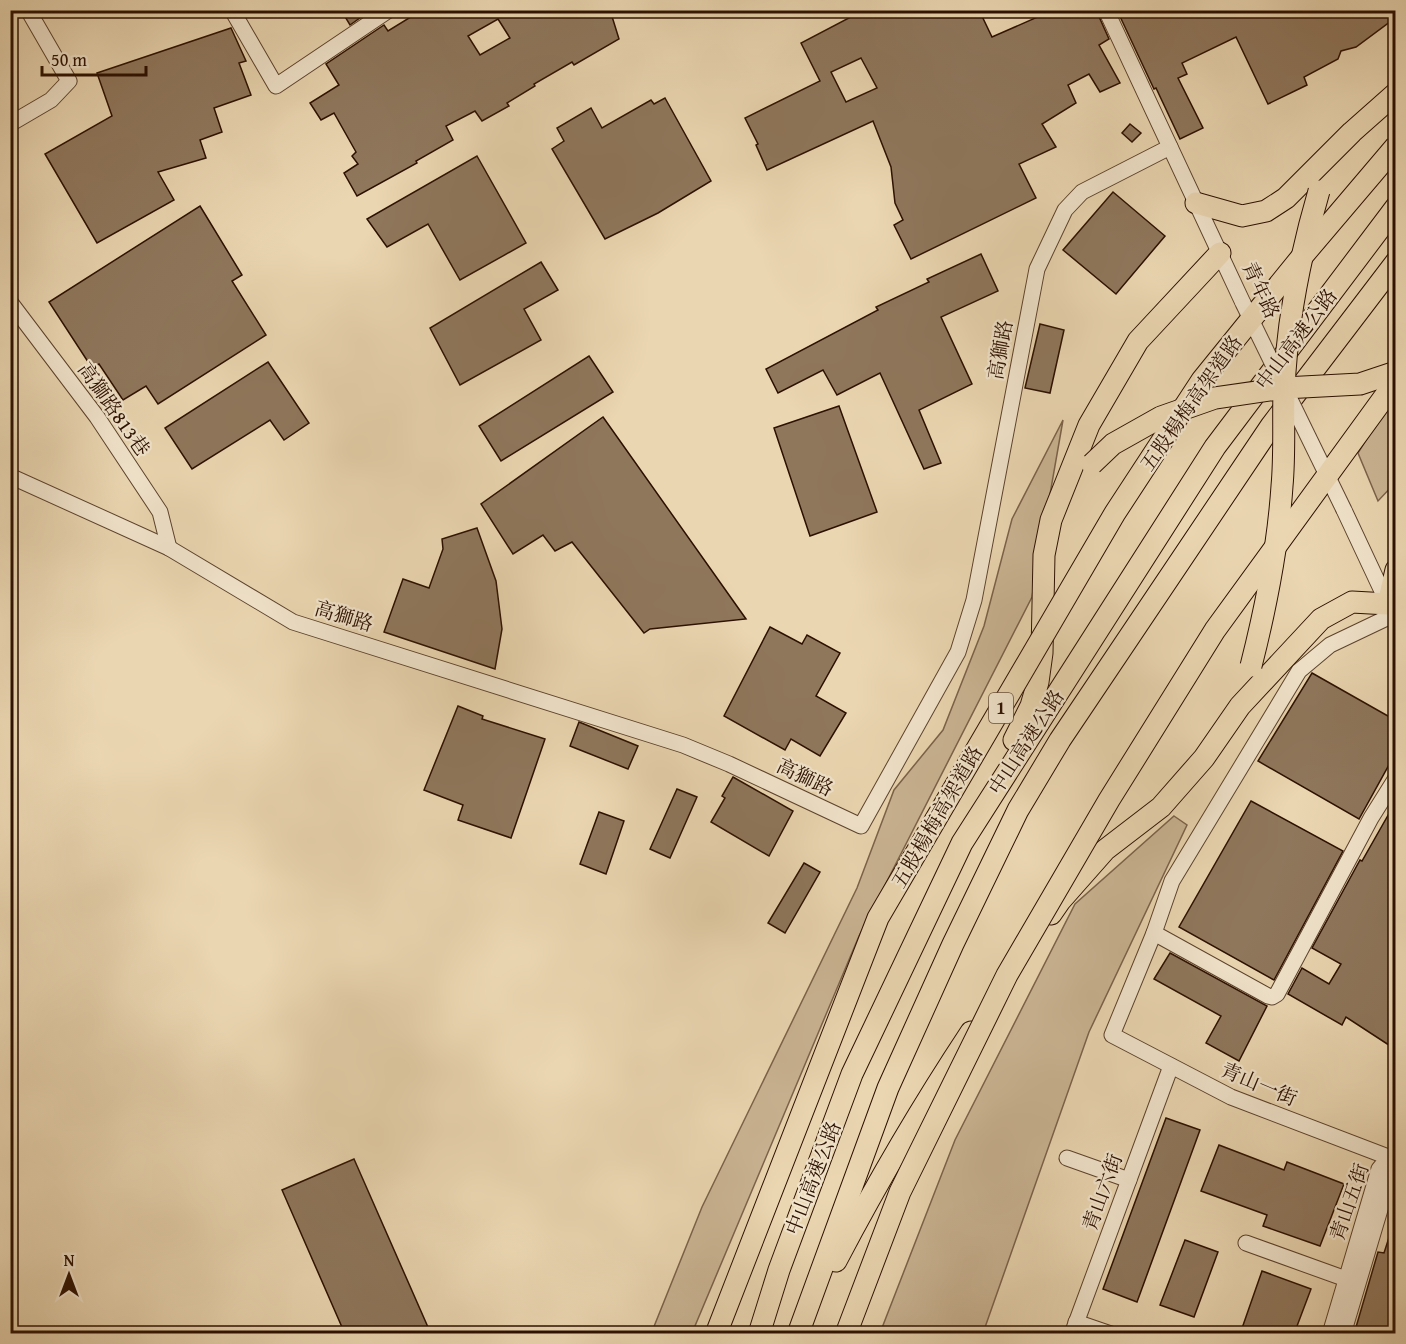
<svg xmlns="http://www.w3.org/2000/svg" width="1406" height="1344" font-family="'Gentium Book Plus','Noto Serif TC',serif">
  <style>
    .green { fill: #cab493; stroke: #7b624a; stroke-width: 1.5 }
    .building { fill: #8f775c; stroke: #2c1000; stroke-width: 1.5; fill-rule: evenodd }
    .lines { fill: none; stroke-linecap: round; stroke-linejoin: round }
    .minor-casing { stroke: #5c422c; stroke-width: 17 }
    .highway-casing { stroke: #2c1000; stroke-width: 23 }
    .minor { stroke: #f1e4cc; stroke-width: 15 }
    .highway { stroke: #ead6b1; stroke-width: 21 }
    .minor-bridge-casing { stroke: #5c422c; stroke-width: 17; stroke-linecap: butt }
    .highway-bridge-casing { stroke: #2c1000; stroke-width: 23; stroke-linecap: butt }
    .minor-bridge { stroke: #f1e4cc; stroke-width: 15 }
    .highway-bridge { stroke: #ead6b1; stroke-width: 21 }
    .labels { text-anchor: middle; stroke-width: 4.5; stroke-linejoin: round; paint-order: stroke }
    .shield { fill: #f1e4cc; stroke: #67503d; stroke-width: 1.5 }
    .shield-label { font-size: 18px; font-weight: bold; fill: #2c1000 }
    .street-label { font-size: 20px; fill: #2c1000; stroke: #f1e4cc }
  </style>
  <rect width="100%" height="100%" fill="#ead6b1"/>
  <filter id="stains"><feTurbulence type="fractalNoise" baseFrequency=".00333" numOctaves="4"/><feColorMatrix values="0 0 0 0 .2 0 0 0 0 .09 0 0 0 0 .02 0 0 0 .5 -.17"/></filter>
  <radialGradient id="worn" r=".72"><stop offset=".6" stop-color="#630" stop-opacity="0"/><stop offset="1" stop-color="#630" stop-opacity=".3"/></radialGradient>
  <g class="green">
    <polygon points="1395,402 1395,483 1378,501 1358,453 1385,409"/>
    <polygon points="1063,420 1032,597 859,936 692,1333 651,1334 702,1207 857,888 894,790 943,730 984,626 1012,519"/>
    <polygon points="1174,816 1187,825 1089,1032 983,1333 880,1333 955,1140 1075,904"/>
  </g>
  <g class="building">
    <polygon points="341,10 371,10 350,25"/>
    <path d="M422,10H610L619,39L574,65L572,62L534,84L535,86L507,103L509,106L482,121L475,111L446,126L453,140L416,161L417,163L357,196L344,173L358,164L352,156L356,152L334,113L321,120L310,103L339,85L326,64L384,25L388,31ZM498,19L510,38L480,55L468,36Z"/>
    <path d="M864,10H979L992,37L1040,16L1037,10H1096L1109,39L1099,45L1120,83L1100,92L1089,74L1068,85L1076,103L1042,124L1056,147L1019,164L1036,198L911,259L894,225L903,220L895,203L891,167L873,121L767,170L756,145L758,144L745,118L820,81L801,43ZM861,58L877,88L846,102L831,72Z"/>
    <polygon points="1117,10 1395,10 1395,18 1356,47 1341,51 1338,59 1304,77 1307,85 1268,104 1236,37 1182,63 1187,74 1178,78 1203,128 1180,139 1156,88 1154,89"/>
    <polygon points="231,28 246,61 239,63 251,95 214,108 222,132 200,140 206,158 158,172 174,200 97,243 45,154 112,116 97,73"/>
    <polygon points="665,98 711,181 658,213 605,239 552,149 564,141 557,128 591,108 602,128 651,100 654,104"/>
    <polygon points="1130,124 1141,133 1132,142 1122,133"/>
    <polygon points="477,156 526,243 460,280 428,224 387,247 367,219"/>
    <polygon points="1113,192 1165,236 1116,294 1063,250"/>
    <polygon points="200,206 242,275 232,281 266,335 158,404 146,386 123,400 99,364 92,368 49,302"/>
    <polygon points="981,254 998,291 941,317 972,384 919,410 941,463 924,469 880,373 837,395 823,370 778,393 766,369 878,310 876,307 929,282 927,279"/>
    <polygon points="541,262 558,290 524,309 541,340 460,385 430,328"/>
    <polygon points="1040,324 1064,330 1050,393 1025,388"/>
    <polygon points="589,356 613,392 501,461 479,426"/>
    <polygon points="268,362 309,423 284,440 270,420 192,469 165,428"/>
    <polygon points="839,406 877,512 810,536 774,428"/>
    <polygon points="603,417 746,619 650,629 644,633 572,542 555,551 543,535 513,554 481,504"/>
    <polygon points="477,528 496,581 502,629 495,669 384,632 403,579 429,588 443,549 442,539"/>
    <polygon points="770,627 802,644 807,635 840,653 816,696 846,713 820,756 791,739 785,750 724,716"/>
    <polygon points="1312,673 1395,720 1395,754 1359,819 1258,761"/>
    <polygon points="458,706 483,716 482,719 545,739 511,838 458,820 463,805 424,790"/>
    <polygon points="579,722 638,746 628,769 570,746"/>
    <polygon points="733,777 793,811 769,856 711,822 725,798 722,796"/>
    <polygon points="677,789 697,797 670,858 650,849"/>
    <polygon points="1251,801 1343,851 1274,980 1179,927"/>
    <polygon points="1395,803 1395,1049 1346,1017 1342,1025 1288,994 1302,968 1329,984 1341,964 1312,948 1360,860 1362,861"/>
    <polygon points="599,812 624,821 606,874 580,864"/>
    <polygon points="804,863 820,872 785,933 768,923"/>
    <polygon points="1170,953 1267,1006 1239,1061 1206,1043 1221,1016 1154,979"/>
    <polygon points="1166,1118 1200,1130 1137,1302 1103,1289"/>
    <polygon points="1219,1145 1284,1170 1287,1162 1344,1184 1320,1246 1263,1226 1267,1215 1201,1191"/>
    <polygon points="354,1159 431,1334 345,1334 282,1190"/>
    <polygon points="1393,1225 1395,1226 1395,1334 1354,1334 1378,1252 1384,1253"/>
    <polygon points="1185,1240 1218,1252 1194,1317 1160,1305"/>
    <polygon points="1262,1271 1311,1289 1294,1334 1240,1334"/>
  </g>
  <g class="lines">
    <g class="minor-casing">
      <g id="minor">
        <polyline points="232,10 276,86 389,10"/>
        <polyline points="1106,10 1243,303"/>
        <polyline points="10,124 51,100 69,81 28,10"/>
        <polyline points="10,302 97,417 160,512 169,548"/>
        <polyline points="10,476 169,548 293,622 683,745 729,764 861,826 958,652 974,600 1037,269 1065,210 1082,192 1170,147"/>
        <polyline points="1344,510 1389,606"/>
        <polyline points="1393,615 1330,645 1299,671 1172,881 1154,933 1112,1035 1231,1097 1396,1160"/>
        <polyline points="1154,933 1268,996 1272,997 1277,994 1371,818 1396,778"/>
        <polyline points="1067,1158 1129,1180"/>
        <polyline points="1246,1243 1346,1279"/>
        <polyline points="1076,1322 1111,1334"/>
        <polyline points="1072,1334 1171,1066"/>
        <polyline points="1330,1334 1379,1169 1389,1157"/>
        <polyline points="1343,1334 1390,1176 1389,1157"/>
      </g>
    </g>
    <g class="highway-casing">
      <g id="highway">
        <polyline points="1196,203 1242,216 1266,211 1286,198 1352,132 1396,93"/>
        <polyline points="1014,740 1031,706 1038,682 1042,653 1044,555 1051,520 1089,425 1138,341 1220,253"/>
        <polyline points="1051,914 1060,901 1105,850 1161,807 1204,758 1240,706 1321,619 1352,602 1388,604 1396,570"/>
        <path d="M836,1261C877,1183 922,1106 971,1032"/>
        <polyline points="759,1334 779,1270 852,1074 962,843 1215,447 1396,207"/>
        <polyline points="798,1334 888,1088 953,944 1018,810 1060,740 1271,426 1396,262"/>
      </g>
    </g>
    <use href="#minor" class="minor"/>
    <use href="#highway" class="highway"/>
    <g class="minor-bridge-casing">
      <polyline id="minor-bridge" points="1243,303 1344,510"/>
    </g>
    <g class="highway-bridge-casing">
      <g id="highway-bridge">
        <polyline points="1092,464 1113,444 1161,417 1215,398 1284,388 1360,384 1396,372"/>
        <path d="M1251,666C1266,607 1278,547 1282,486C1285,454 1283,421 1284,389C1287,322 1300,256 1319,191"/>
        <polyline points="716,1334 878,918 1115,513 1202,380 1300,259 1396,146"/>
        <polyline points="846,1334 900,1192 1007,975 1109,800 1215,630 1396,381"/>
      </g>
    </g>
    <use href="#minor-bridge" class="minor-bridge"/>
    <use href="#highway-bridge" class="highway-bridge"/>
  </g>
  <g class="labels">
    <rect class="shield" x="989" y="693" width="24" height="30" rx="4.5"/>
    <g class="shield-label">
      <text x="1001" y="714">1</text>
    </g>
    <g class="street-label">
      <text transform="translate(1261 290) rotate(65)" y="7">青年路</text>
      <text transform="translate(1296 339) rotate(-53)" y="7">中山高速公路</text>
      <text transform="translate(1000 350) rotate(-80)" y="7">高獅路</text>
      <text transform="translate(1191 403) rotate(-55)" y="7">五股楊梅高架道路</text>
      <text transform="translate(114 409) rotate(55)" y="7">高獅路813巷</text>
      <text transform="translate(344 616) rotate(17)" y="7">高獅路</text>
      <text transform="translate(1026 742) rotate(-57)" y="7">中山高速公路</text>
      <text transform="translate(805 777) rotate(26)" y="7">高獅路</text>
      <text transform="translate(937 817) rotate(-60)" y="7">五股楊梅高架道路</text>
      <text transform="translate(1259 1084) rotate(23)" y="7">青山一街</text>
      <text transform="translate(813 1178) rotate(-69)" y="7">中山高速公路</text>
      <text transform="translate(1102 1192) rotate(-70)" y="7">青山六街</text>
      <text transform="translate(1349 1202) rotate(-71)" y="7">青山五街</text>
    </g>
  </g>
  <rect width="1406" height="1344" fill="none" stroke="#ead6b1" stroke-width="36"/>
  <rect x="12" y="12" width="1382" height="1320" fill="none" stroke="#2c1000" stroke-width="3"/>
  <rect x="18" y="18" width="1370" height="1308" fill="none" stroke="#2c1000" stroke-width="1.5"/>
  <g transform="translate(69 1275)" stroke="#f1e4cc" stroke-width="4.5" paint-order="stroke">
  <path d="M0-4.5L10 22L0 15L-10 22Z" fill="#2c1000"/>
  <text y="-9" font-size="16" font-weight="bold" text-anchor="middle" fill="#2c1000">N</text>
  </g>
  <path d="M42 66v9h104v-9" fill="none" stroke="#2c1000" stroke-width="3"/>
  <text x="51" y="66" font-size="18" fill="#2c1000" stroke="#f1e4cc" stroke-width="4.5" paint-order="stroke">50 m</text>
  <rect width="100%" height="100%" filter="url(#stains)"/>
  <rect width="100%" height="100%" fill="url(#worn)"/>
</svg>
